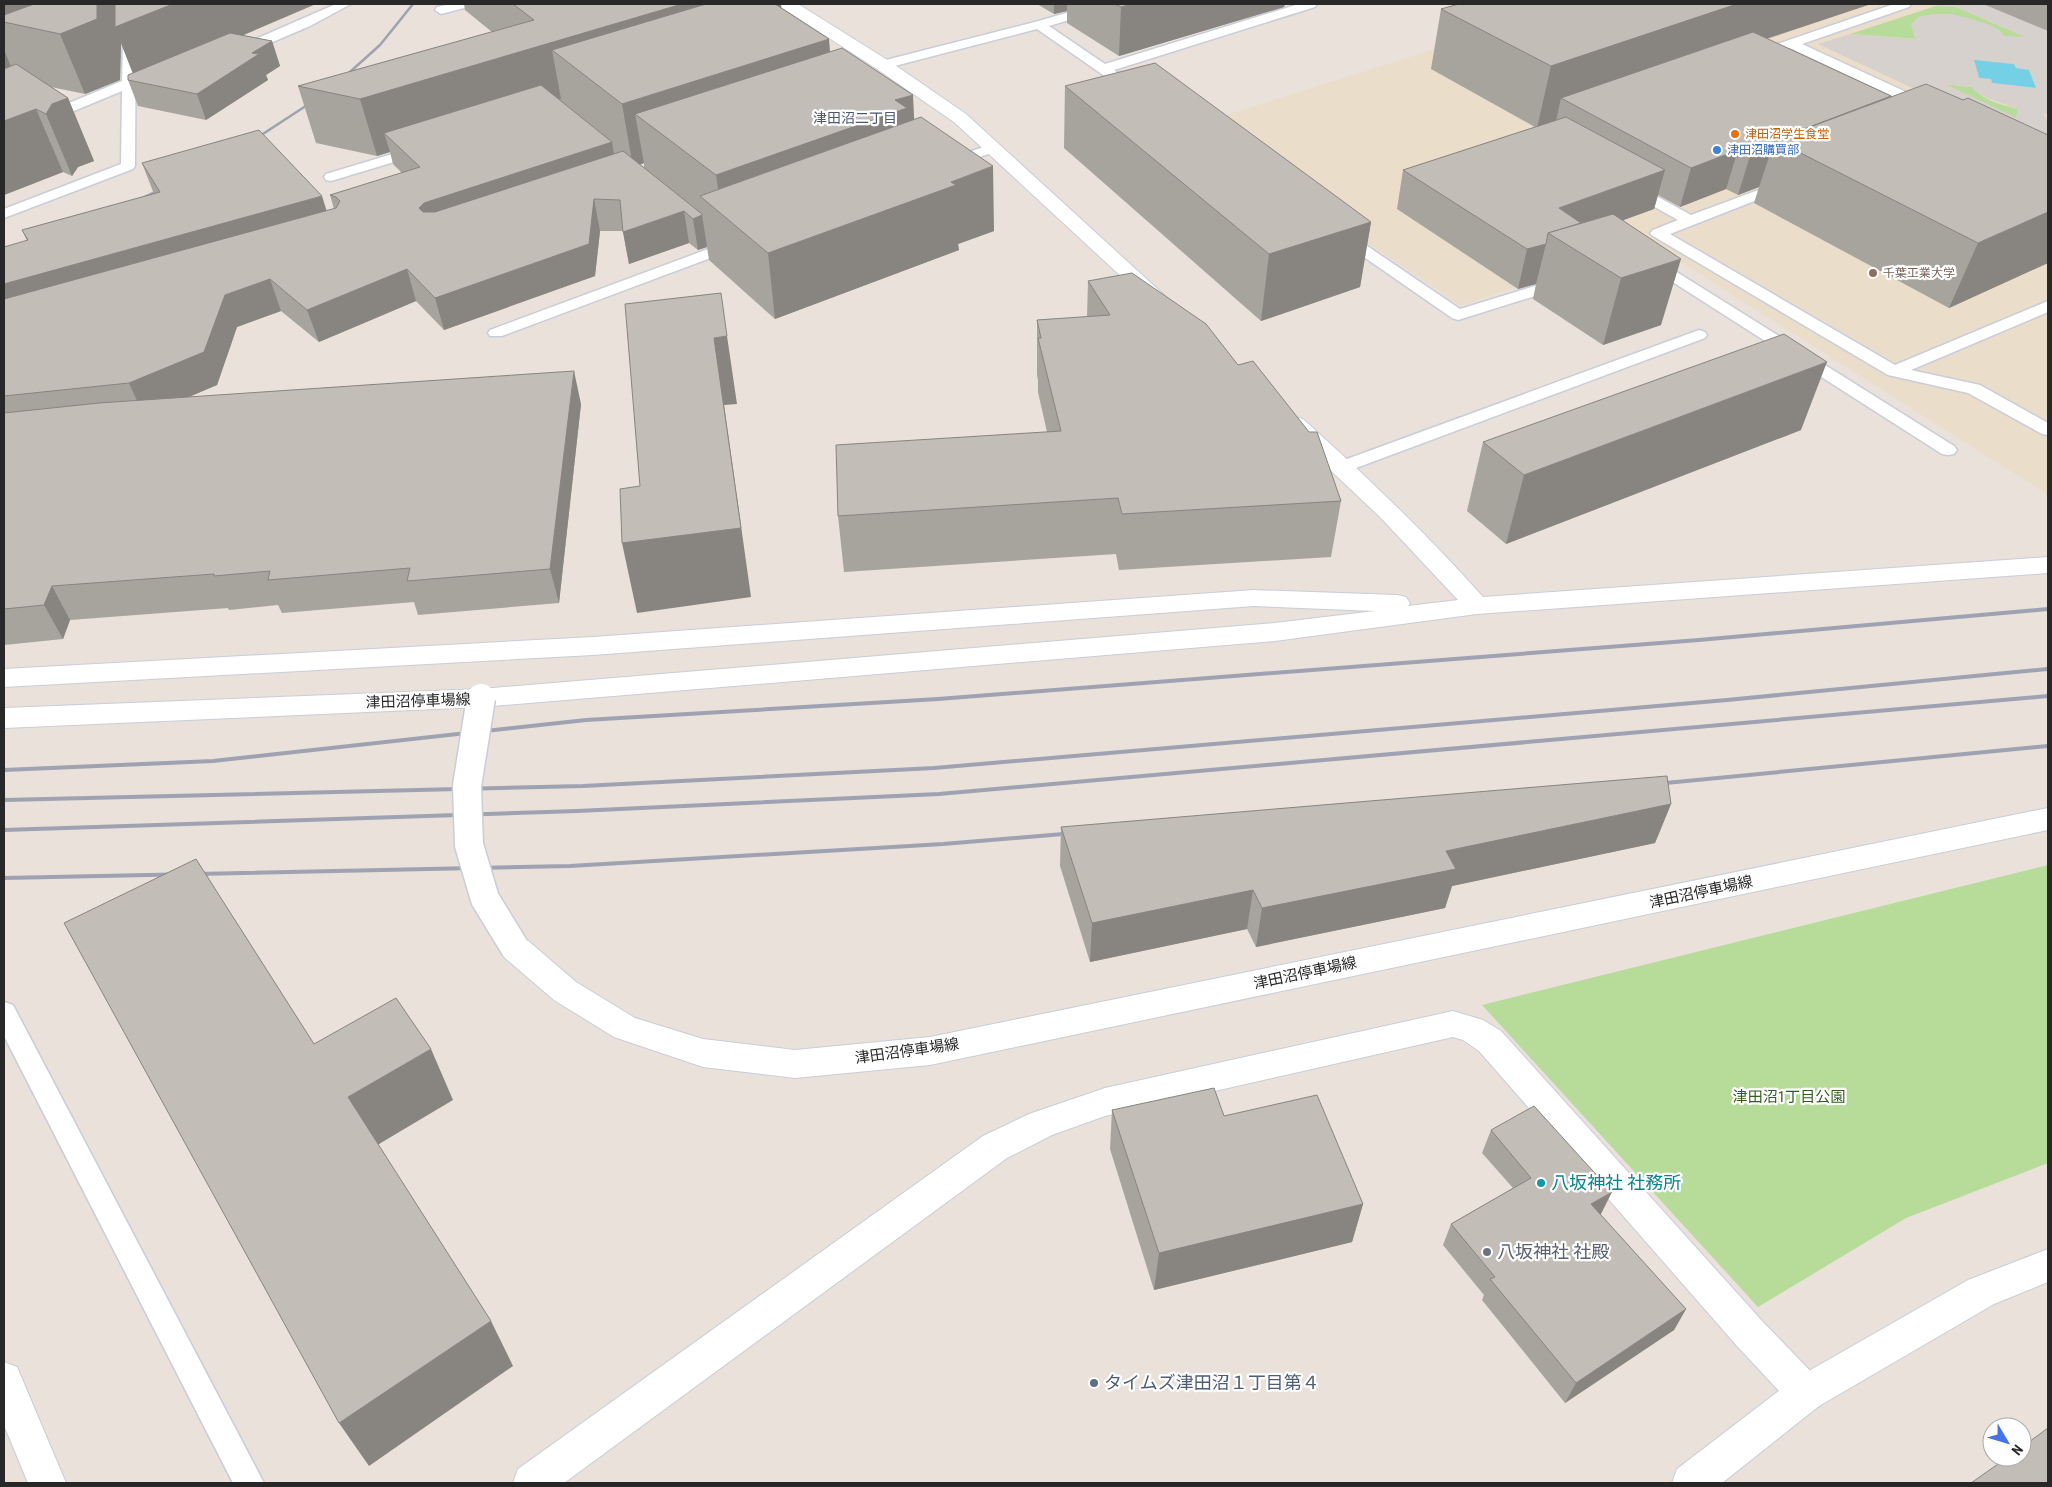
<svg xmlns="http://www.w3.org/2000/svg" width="2052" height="1487" font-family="'Roboto Condensed','Noto Sans JP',sans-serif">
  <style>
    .education { fill: #eaddca }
    .green { fill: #b7dc9a }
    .plaza { fill: #d6d1cd; fill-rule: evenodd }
    .water { fill: #74d1e5 }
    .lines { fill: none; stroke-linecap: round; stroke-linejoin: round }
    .service-casing { stroke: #c9cdd9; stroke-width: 3 }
    .minor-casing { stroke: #c9cdd9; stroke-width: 2 }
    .tertiary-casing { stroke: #c9cdd9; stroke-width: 2 }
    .secondary-casing { stroke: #c9cdd9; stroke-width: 2 }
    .service { fill: #fff; fill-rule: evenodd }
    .minor { fill: #fff; fill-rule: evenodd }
    .tertiary { fill: #fff; fill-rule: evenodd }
    .secondary { fill: #fff; fill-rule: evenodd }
    .rail-far1 { stroke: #9ea2b1; stroke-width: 2.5 }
    .rail { stroke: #9ea2b1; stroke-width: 4 }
    .secondary-bridge-casing { stroke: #c9cdd9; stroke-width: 31; stroke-linecap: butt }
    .secondary-bridge { stroke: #fff; stroke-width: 28 }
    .wall { fill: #a7a39d; fill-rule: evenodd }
    .shaded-wall { fill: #88847f }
    .building { fill: #c2bdb6; stroke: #88847f }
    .food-dot { fill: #e8710a; stroke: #fff; stroke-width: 2 }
    .shop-dot { fill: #3f7fe0; stroke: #fff; stroke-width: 2 }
    .education-dot { fill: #8d6e63; stroke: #fff; stroke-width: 2 }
    .culture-dot { fill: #0f9aa8; stroke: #fff; stroke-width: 2 }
    .worship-dot { fill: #6b7280; stroke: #fff; stroke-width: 2 }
    .service-dot { fill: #5c6f8a; stroke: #fff; stroke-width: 2 }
    .labels { text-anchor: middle; stroke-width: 4.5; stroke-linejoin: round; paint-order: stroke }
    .far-food-label { font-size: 12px; fill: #c56008; stroke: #fff; text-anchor: start }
    .far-shop-label { font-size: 12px; fill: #366cbe; stroke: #fff; text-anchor: start }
    .far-education-label { font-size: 12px; fill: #785e54; stroke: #fff; text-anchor: start }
    .far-neighbourhood-label { font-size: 14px; fill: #4c5775; stroke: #fff }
    .street-label { font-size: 15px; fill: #282828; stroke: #fff }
    .park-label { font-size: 15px; fill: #315e1e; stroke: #fff }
    .near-culture-label { font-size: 18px; fill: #0d838f; stroke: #fff; text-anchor: start }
    .near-worship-label { font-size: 18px; fill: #5b616d; stroke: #fff; text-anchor: start }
    .near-service-label { font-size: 18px; fill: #4e5e75; stroke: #fff; text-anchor: start }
  </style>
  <rect width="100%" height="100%" fill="#e9e1da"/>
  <polygon class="education" points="1578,4 2048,4 2048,495 1646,240 1461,306 1195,125"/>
  <g class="green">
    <polygon points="1936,6 1956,7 2028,38 2004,36 1999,30 1915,39 1850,34"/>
    <path d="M1943,84L1972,87C1982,100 2002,105 2018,109L2016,118Z"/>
    <polygon points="2048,865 2048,1163 1906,1218 1758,1307 1482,1005"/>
  </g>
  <path class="plaza" d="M1940,4H1983L2048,31V47H2047L2048,51V113L2044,114L2048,122V151L1818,44L1850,34L1915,39L1911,24L1918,17L1933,14H1951L1971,19L1987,24L1999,30L2004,36L2026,37L1956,7L1936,6ZM1974,61L2014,64L2016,68L2029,70L2036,88L1992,83L1991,79L1979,78ZM1945,84L1972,87L1976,92L1987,98L2018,109L2016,118Z"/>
  <polygon class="water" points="1974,60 2014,64 2016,68 2029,70 2036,88 1992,83 1991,79 1979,78"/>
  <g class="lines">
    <g class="service-casing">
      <g id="service">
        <polygon points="124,4 136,4 135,166 133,169 4,218 4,209 121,164 122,91 9,138 4,139 4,130 122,81"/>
        <polygon points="336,4 351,4 310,26 245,54 235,54 234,51 235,48"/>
        <polygon points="450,4 470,4 468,7 441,14 435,10 437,7"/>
        <polygon points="1097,4 1115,4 1113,7 1049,26 1105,64 1299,4 1317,4 1315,7 1114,70 1139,87 1141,90 1134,94 1129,93 1037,29 883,69 876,65 878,62 1035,22"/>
        <polygon points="1894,4 1911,4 1909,7 1802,44 1930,103 1932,106 1930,109 1920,109 1790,48 1756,60 1749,56 1751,53"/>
        <polygon points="992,144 997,145 999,148 997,151 948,168 943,167 941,164 943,161"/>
        <polygon points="419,146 424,147 426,150 424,153 331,181 326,180 324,177 326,174"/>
        <polygon points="1783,181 1788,182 1790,185 1788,188 1670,234 1895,365 2048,301 2048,312 1911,370 1980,385 2048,423 2048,435 2042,434 1968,393 1888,375 1653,236 1650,233 1653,230 1678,220 1626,191 1624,188 1626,185 1636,185 1691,215"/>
        <polygon points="1343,231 1348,233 1460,309 1561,278 1567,280 1569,283 1567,286 1458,320 1452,318 1338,239 1335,236 1338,233"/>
        <polygon points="735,239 740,241 743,244 740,247 502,336 490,336 488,333 490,330"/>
        <polygon points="1651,257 1656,259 1954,446 1957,450 1954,454 1948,455 1942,454 1646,265 1643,262 1646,259"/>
        <polygon points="1699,330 1705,332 1707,335 1705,338 1348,471 1342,472 1336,471 1333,467 1336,463"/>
        <polygon points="4,1002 13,1005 264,1483 233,1483 4,1036"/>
      </g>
    </g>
    <g class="minor-casing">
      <g id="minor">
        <polygon points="1453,1011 1483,1020 1501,1031 1763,1322 1819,1380 1825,1393 1819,1406 1806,1411 1793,1406 1737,1346 1479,1051 1463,1040 1453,1037 1105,1116 1052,1135 1007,1158 564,1483 513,1483 518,1469 983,1136 1029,1114 1105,1088"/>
        <polygon points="4,1362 17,1367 66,1483 28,1483 4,1425"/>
      </g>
    </g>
    <g class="tertiary-casing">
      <g id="tertiary">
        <polygon points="779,4 798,4 889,61 966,114 1164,295 1167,299 1164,303 1157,305 1150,303 954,122 877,69 781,7"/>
        <path d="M1295,417L1303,419C1366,476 1427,534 1483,597L2048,557V573L1477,614L1275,641L481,707L472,705L468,698L472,691L481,689L1275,623L1375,611L1254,606L593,655L4,687V669L593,637L1254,590L1397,595L1406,597L1410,603L1408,606L1458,600L1381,518L1287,429L1284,424L1287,419Z"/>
        <polygon points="2048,1249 2048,1282 1994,1304 1819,1406 1722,1483 1672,1483 1677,1469 1793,1380 1968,1280"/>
      </g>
    </g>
    <g class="secondary-casing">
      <g id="secondary">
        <polygon points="481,689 490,691 494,698 490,705 481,707 4,728 4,708"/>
        <polygon points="2048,808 2048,830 930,1065 795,1078 703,1067 614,1037 554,1000 504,957 500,948 504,939 515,936 526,939 576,982 635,1018 703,1039 795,1050 930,1037"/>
      </g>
    </g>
    <use href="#service" class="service"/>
    <use href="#minor" class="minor"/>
    <use href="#tertiary" class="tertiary"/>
    <use href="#secondary" class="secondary"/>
    <g class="rail-far1">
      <polyline points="341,80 380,45 413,4"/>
      <polyline points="252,141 315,100"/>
      <polyline points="132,203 166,187"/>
    </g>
    <g class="rail">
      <polyline points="4,770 213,761 586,720 938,699 1699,640 2048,609"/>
      <polyline points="1655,784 2048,746"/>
      <polyline points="4,800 583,786 934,768 1727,700 2048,669"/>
      <polyline points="4,830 577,811 939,794 2048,696"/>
      <polyline points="4,878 570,866 943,844 1075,833"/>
    </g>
    <g class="secondary-bridge-casing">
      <polyline id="secondary-bridge" points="481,698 467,786 469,845 485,899 515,948"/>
    </g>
    <use href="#secondary-bridge" class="secondary-bridge"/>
  </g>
  <g class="wall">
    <polygon points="4,4 242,35 272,41 280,66 266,75 268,80 206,120 138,106 128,80 133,74 121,43 120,80 85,94 51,87 68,98 94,161 78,167 72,176 63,172 4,195"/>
    <path d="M464,4H781V8L830,52L914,120L994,231L958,244L959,250L775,319L709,260L707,247L698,250L689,243L629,264L623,231H600L595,276L444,330L416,301L319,342L281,311L237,327L217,385L189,397L581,404L559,603L418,615L414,602L282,613L278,605L229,610L228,608L70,620L63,639L4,645V247L27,241L22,230L154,194L142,163L327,211L334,209L330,195L402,173L393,164L390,152L377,156L316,143L298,86L492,32L465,10ZM644,163V168L640,165Z"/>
    <polygon points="1037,4 1285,4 1284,7 1119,56 1067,23 1067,11 1054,14"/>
    <polygon points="1871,4 1767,39 1891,96 1963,100 2048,135 2048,263 1949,308 1754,203 1759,187 1738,195 1726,189 1680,207 1658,195 1654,209 1622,220 1661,325 1603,345 1533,299 1536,284 1518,289 1397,209 1403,170 1535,127 1431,69 1441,9"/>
    <polygon points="1983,4 2048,4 2048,31"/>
    <polygon points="1065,86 1371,222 1360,287 1261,321 1064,148"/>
    <polygon points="1088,281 1341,501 1331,557 1119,570 1116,554 844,572 838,516 1047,432 1038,392 1038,381 1037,374 1037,320 1087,317"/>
    <polygon points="1801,430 1506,544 1467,511 1483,442"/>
    <polygon points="1671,804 1655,843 1452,886 1445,908 1256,947 1247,929 1090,962 1060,866 1061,827"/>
    <polygon points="1112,1110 1224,1116 1363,1204 1352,1242 1154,1290 1110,1149"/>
    <polygon points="1491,1130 1601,1214 1600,1215 1686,1309 1674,1330 1565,1403 1482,1300 1484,1295 1443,1245 1451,1224 1513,1188 1482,1153"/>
  </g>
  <g class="shaded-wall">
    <polygon points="4,4 316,4 136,81 121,43 120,80 85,94 60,34 4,22"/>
    <polygon points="682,4 781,4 785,48 552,50 561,99 401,149 384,133 390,152 377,156 360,99"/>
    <polygon points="1054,4 1067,4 1067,11 1054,14"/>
    <polygon points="1133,4 1285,4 1284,7 1119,56 1121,7"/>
    <polygon points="1731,4 1871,4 1729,51 1561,98 1556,121 1537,128 1551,66"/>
    <polygon points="829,39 834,100 635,114 644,163 633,167 622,104"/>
    <polygon points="272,41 280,66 266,75 268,80 206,120 197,94 252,53"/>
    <polygon points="4,50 12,69 36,109 63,172 4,195"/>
    <polygon points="913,95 916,157 722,214 716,175 895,100"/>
    <polygon points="68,98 94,161 78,167 72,176 46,114 52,104"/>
    <polygon points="612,142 617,172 428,239 419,208 424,203"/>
    <polygon points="1772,148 1759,187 1738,195 1750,156"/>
    <polygon points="1738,150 1726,189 1680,207 1691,168"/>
    <polygon points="993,166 994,231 958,244 959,250 775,319 768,253 951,182"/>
    <polygon points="1665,170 1654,209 1591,232 1559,208"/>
    <polygon points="322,196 332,228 4,320 4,284"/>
    <polygon points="594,199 600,231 595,276 444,330 435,298"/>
    <polygon points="684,211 689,243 629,264 623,232"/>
    <polygon points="2048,212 2048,263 1949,308 1978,243"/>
    <polygon points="702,215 707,247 698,250 693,219"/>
    <polygon points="1371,222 1360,287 1261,321 1269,254"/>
    <polygon points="1546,244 1536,284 1518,289 1527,249"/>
    <polygon points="1681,259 1661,325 1603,345 1621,278"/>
    <polygon points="407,269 416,301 319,342 307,310"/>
    <polygon points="270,279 281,311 237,327 217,385 144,416 129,383 225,295"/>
    <polygon points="727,336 737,404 724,405 751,597 637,613 622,543 714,338"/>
    <polygon points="1827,362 1801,430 1506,544 1524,475"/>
    <polygon points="574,371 581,404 559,603 550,569"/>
    <polygon points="52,586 70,620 63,639 44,605"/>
    <polygon points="1671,804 1655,843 1452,886 1445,908 1256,947 1262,908 1446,851"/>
    <polygon points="1253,890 1247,929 1090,962 1092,923"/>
    <polygon points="431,1049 453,1100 374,1147 348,1097"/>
    <polygon points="1612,1192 1601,1214 1581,1226 1591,1204"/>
    <polygon points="1363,1204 1352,1242 1154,1290 1159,1253"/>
    <polygon points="1686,1309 1674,1330 1565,1403 1576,1383"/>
    <polygon points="491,1321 513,1366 369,1466 339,1423"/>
  </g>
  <g class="building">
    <polygon points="34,4 97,4 97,19 60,34 4,22 4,15"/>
    <polygon points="115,4 173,4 115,27"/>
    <polygon points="513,4 682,4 360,99 298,86 534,20"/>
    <polygon points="706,4 775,4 829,39 622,104 552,50"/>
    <polygon points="1115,4 1133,4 1121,7"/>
    <polygon points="1459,4 1737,4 1551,66 1441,9"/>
    <polygon points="1753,32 1891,96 1775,140 1772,148 1750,156 1738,150 1691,168 1561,98"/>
    <polygon points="230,33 272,41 252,53 259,54 197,94 128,80 128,75"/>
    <polygon points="842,48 913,95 895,100 907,108 716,175 635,114"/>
    <polygon points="1155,63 1371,222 1269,254 1065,86"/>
    <polygon points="16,64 68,98 52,104 46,114 36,109 4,121 4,69"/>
    <polygon points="1926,84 1963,100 1968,98 2048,135 2048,212 1978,243 1775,140"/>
    <polygon points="541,85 612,142 424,203 419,208 423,212 435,212 623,151 702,214 702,215 693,219 684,211 623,232 620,200 594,199 589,244 435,298 407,269 307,310 270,279 225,295 204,352 129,383 4,396 4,299 336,208 340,201 336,197 330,195 420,167 384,133"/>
    <polygon points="921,117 993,166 951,182 956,185 768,253 700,196"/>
    <polygon points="1566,117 1665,170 1559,208 1581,223 1548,233 1546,244 1527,249 1403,170"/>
    <polygon points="259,130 322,196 4,284 4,247 28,240 22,230 160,192 142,163"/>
    <polygon points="1613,214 1681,259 1621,278 1548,233"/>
    <polygon points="1132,273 1206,324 1238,365 1253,361 1309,432 1317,432 1341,501 1122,514 1118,498 838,516 836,445 1061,431 1038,338 1041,338 1037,320 1110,315 1088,281"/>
    <polygon points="721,293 727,336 714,338 741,528 622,543 620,489 640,486 625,304"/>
    <polygon points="1784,334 1827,362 1524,475 1483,442"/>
    <polygon points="574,371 550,569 407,581 410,568 268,580 270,571 214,576 214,574 52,586 44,605 4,609 4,413 99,403"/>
    <polygon points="1667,776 1671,804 1446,851 1456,869 1262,908 1253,890 1092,923 1061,827"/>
    <polygon points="196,859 314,1044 396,998 431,1049 348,1097 491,1321 339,1423 64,923"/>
    <polygon points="1214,1088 1224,1116 1317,1095 1363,1204 1159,1253 1112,1110"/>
    <polygon points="1534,1106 1612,1192 1591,1204 1686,1309 1576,1383 1490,1279 1495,1277 1451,1224 1531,1178 1491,1130"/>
    <polygon points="2048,1428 2048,1483 1971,1483 2008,1457 2022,1457 2022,1447"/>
  </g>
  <circle class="food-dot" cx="1735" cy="134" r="5"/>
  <circle class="shop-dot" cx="1717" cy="150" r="5"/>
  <circle class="education-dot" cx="1873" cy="273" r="5"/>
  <circle class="culture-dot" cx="1541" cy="1183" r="5"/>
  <circle class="worship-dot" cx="1487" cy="1252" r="5"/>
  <circle class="service-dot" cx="1094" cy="1383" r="5"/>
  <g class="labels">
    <g class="far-food-label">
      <text x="1745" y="138">津田沼学生食堂</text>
    </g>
    <g class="far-shop-label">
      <text x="1727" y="154">津田沼購買部</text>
    </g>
    <g class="far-education-label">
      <text x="1883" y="277">千葉工業大学</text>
    </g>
    <g class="far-neighbourhood-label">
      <text x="855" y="123">津田沼二丁目</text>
    </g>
    <g class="street-label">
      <text transform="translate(418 701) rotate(-2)" y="5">津田沼停車場線</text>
      <text transform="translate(1701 892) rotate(-12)" y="5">津田沼停車場線</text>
      <text transform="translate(1305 973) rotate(-12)" y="5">津田沼停車場線</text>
      <text transform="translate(907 1051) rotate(-8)" y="5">津田沼停車場線</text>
    </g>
    <g class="park-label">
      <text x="1789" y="1102">津田沼1丁目公園</text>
    </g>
    <g class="near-culture-label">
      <text x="1551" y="1189">八坂神社 社務所</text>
    </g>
    <g class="near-worship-label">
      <text x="1497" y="1258">八坂神社 社殿</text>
    </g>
    <g class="near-service-label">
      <text x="1104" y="1389">タイムズ津田沼１丁目第４</text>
    </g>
  </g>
  <rect width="2052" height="1487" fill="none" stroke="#282828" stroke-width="10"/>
  <g transform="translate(2007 1442) rotate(128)"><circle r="24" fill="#ffffff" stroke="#a9a9a9"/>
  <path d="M0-4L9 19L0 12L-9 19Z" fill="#4573ec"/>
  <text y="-8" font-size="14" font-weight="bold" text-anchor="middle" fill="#282828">N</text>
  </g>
</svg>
